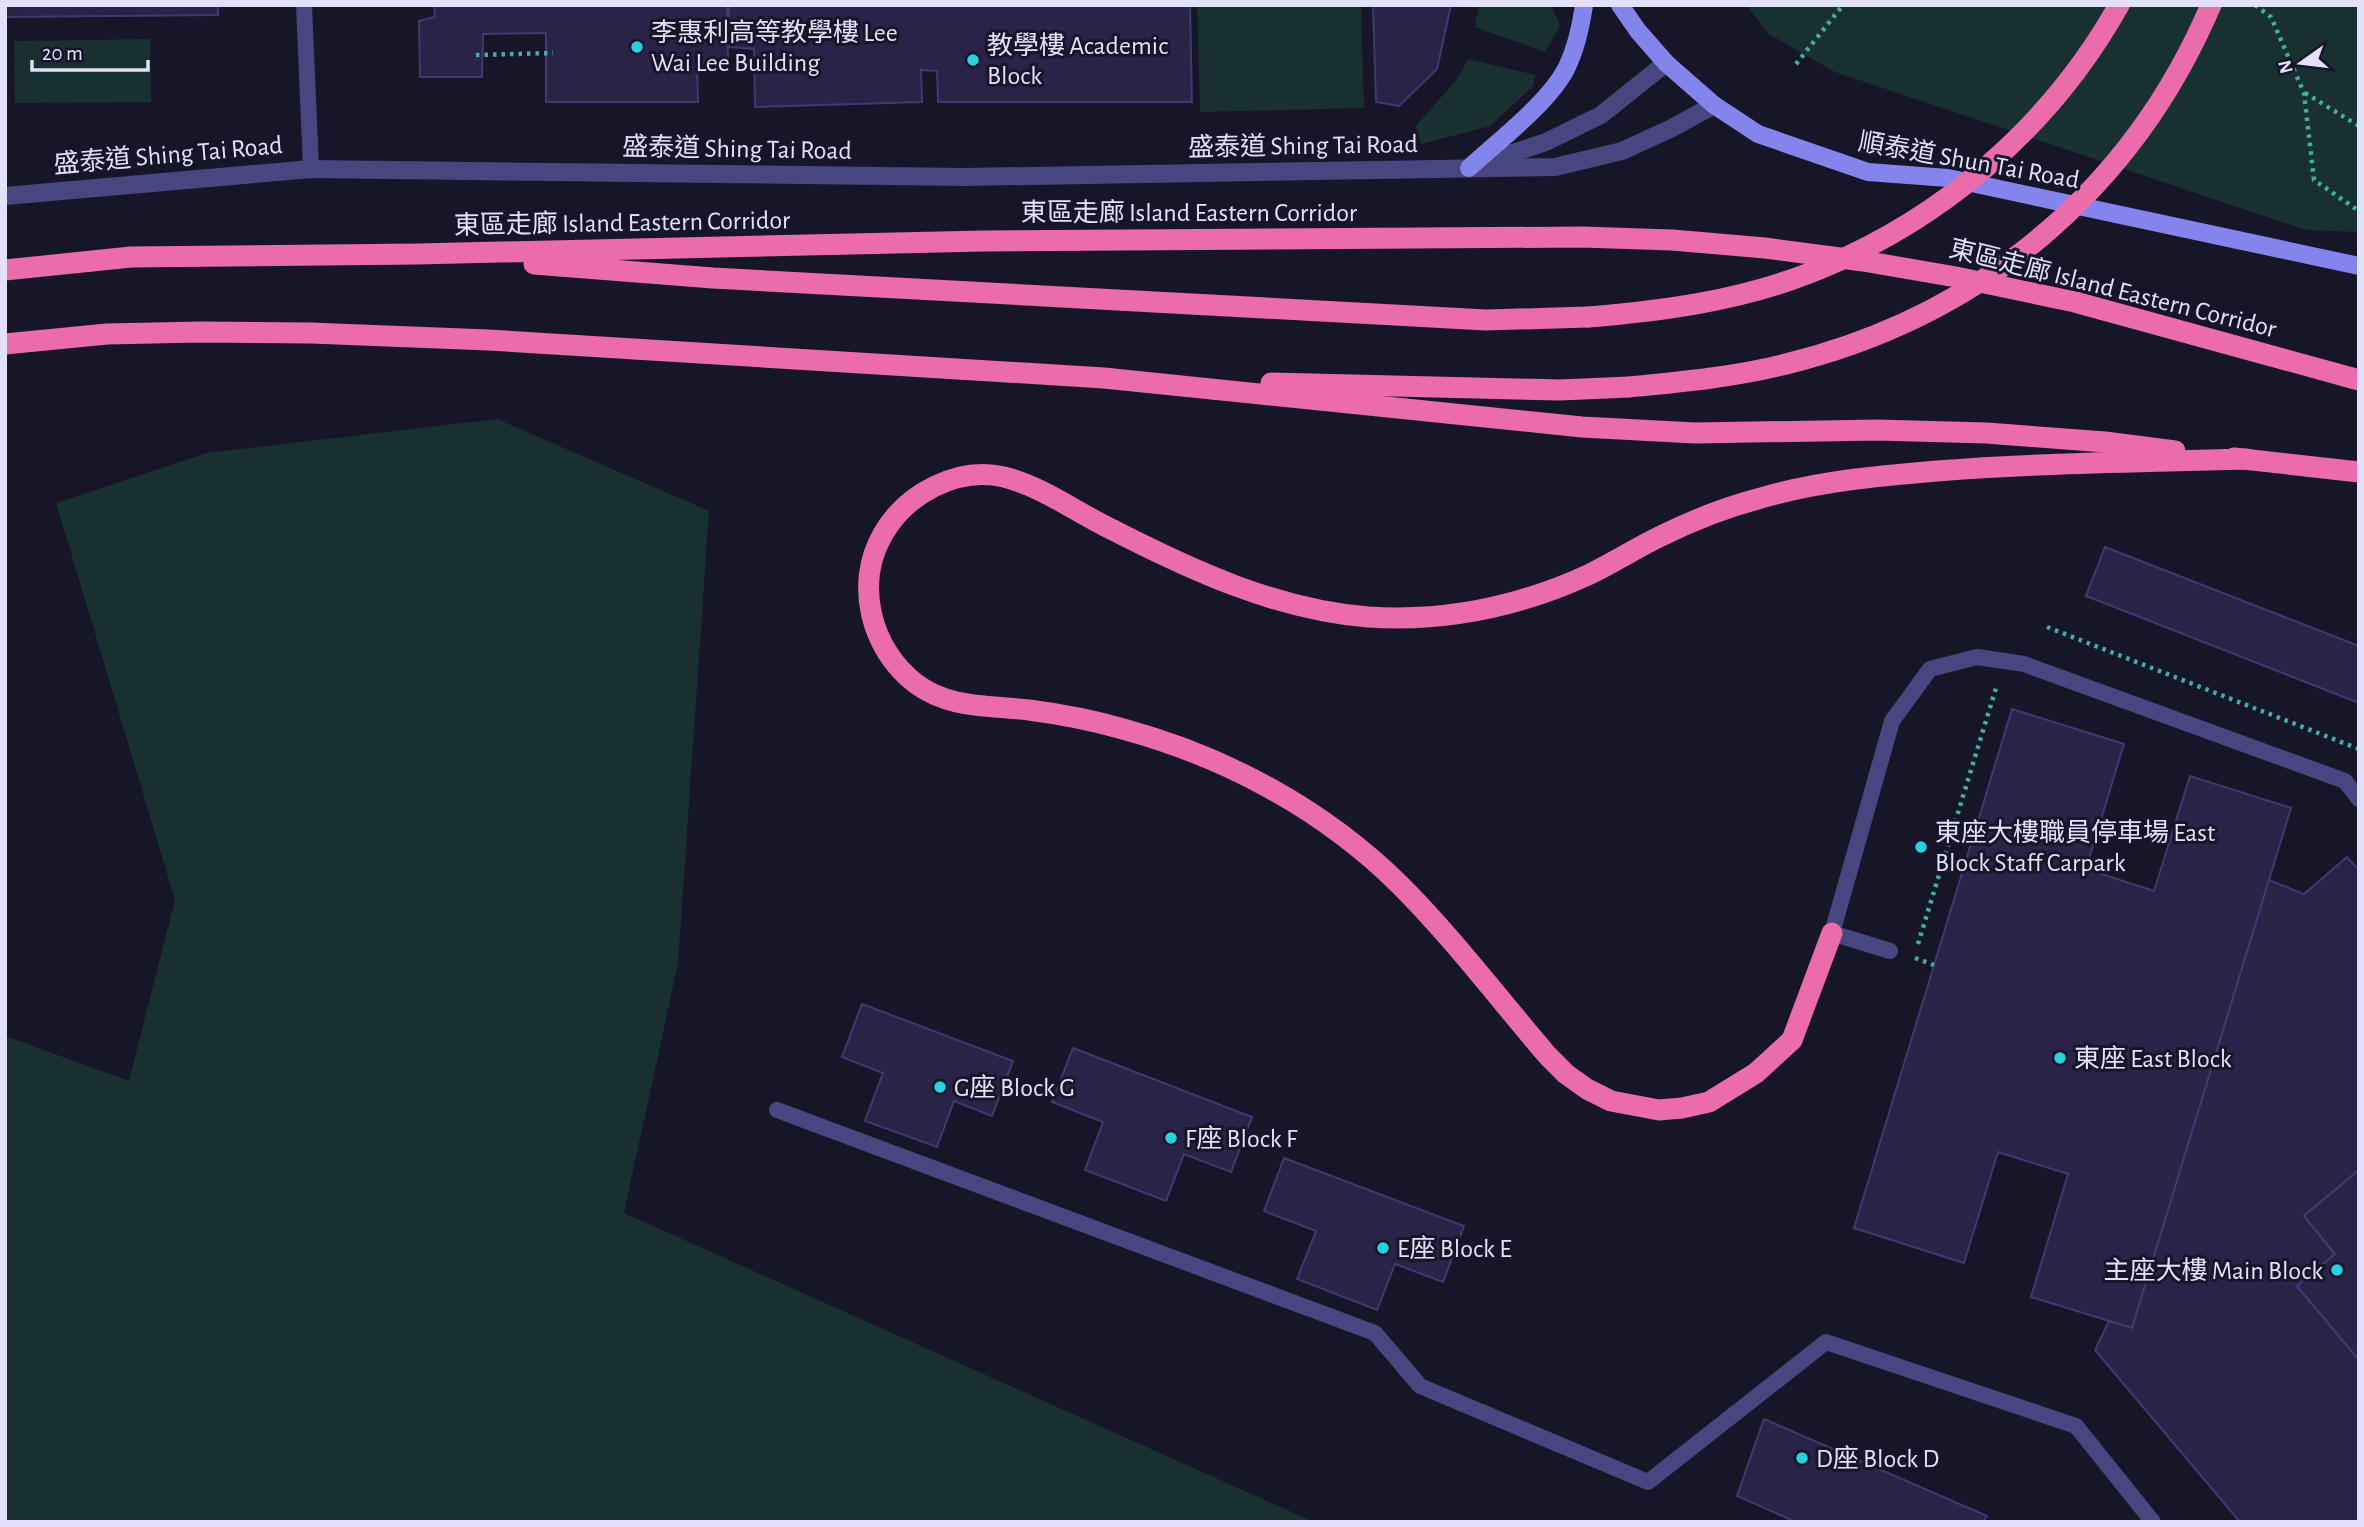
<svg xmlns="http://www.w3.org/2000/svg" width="2364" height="1527" font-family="'Alegreya Sans','Noto Sans TC',sans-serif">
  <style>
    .green { fill: #183130 }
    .building { fill: #292347; stroke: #42386f; stroke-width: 2 }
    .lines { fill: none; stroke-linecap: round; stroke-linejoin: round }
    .path { stroke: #42ada3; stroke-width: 4.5; stroke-dasharray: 3.5 5; stroke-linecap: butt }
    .lane { stroke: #474681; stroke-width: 16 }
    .street { stroke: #474681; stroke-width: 18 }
    .secondary { stroke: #8484ed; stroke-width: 18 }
    .highway { stroke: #ea6cab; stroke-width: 21 }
    .highway-bridge { stroke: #ea6cab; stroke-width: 21 }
    .poi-dot { fill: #27d2e0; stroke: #171528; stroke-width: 2.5 }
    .labels { text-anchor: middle; stroke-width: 6; stroke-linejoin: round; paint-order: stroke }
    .poi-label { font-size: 26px; fill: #e3e0fb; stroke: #171528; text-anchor: start }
    .street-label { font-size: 26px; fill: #e3e0fb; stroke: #171528 }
  </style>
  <rect width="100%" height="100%" fill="#171528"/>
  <g class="green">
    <polygon points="1197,5 1361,5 1364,108 1200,112"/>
    <polygon points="1479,5 1551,5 1560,26 1545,52 1475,27"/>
    <polygon points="1746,5 2359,5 2359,232 2307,230 1835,72 1769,34"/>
    <polygon points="150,39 151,102 15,103 14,41"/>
    <polygon points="1468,59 1535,75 1533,86 1490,126 1421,144 1416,126 1458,78"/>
    <polygon points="497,419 709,511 678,963 624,1213 1314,1522 5,1522 5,1036 129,1081 175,900 56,503 207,453"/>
  </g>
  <g class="building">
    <polygon points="5,5 218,5 218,15 5,17"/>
    <polygon points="434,5 727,5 728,60 697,64 698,102 546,102 546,33 483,34 482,77 420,77 419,21 435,17"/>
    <polygon points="729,5 1190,5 1192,102 938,102 937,71 921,70 922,102 755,107 754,49 729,47"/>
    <polygon points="1373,5 1451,5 1437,69 1399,106 1376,102"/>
    <polygon points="2105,547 2359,646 2359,703 2086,596"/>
    <polygon points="2012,709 2124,744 2086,869 2154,891 2190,776 2291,808 2132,1328 2031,1297 2068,1174 1998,1152 1964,1263 1854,1228"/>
    <polygon points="2347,857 2359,870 2359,1170 2304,1216 2335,1254 2297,1286 2359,1360 2359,1522 2240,1522 2095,1350 2109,1321 2132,1328 2269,880 2304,894"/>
    <polygon points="862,1004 1013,1061 992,1116 954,1101 937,1147 865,1121 883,1073 842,1057"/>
    <polygon points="1073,1048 1252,1117 1231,1172 1184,1154 1166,1201 1085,1170 1103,1122 1052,1102"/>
    <polygon points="1284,1158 1464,1226 1443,1282 1395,1264 1377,1310 1297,1279 1316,1231 1264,1211"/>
    <polygon points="2359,1170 2359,1360 2297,1286 2335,1254 2304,1216"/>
    <polygon points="2359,1170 2359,1360 2297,1286 2335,1254 2304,1216"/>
    <polygon points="1764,1419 1987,1516 1983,1522 1796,1522 1737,1496"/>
  </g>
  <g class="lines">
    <g class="path">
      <polyline points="2255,5 2271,17 2304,93 2314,180 2359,211"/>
      <polyline points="476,55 553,53"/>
      <polyline points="1796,64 1843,5"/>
      <polyline points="2305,93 2359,126"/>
      <polyline points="2047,627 2359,749"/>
      <polyline points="1918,944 1996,688"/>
      <polyline points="1915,958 1934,965"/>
    </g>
    <g class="lane">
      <polyline points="304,5 311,169"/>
      <polyline points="1890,951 1832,933 1892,721 1930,669 1977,657 2024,664 2345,781 2359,799"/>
      <polyline points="777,1110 1375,1333 1420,1386 1648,1482 1826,1342 2076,1426 2153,1522"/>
    </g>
    <g class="street">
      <polyline points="1486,162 1546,142 1601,115 1666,63"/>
      <polyline points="5,196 311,169 965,177 1555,167 1622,151 1672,128 1714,105"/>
    </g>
    <g class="secondary">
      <polyline points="1620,5 1638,31 1666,63 1714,105 1758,134 1868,172 1948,178 2359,266"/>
      <path d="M1469,168C1498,141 1550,102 1567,67C1576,48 1581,26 1584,5"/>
    </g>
    <g class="highway">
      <polyline points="534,264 713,278 1486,320 1588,317"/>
      <polyline points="5,270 131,257 417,254 983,241 1582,237 1672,240 1765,248 1863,261 1956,277 2075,302 2359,380"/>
      <polyline points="5,344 107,334 200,332 311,333 488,340 1104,378 1582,427 1695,433 1877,430 1986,433 2105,442 2175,451"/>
      <polyline points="1271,383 1560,390 1629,387"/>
      <polyline points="2234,458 2359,472"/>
      <path d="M1832,933L1792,1040L1756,1073L1709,1102L1682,1108L1659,1110L1611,1101L1587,1089L1566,1074L1548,1056C1499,999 1453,938 1400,885C1323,809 1226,757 1123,729C1092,720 1060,714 1029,710C989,705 949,709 915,683C871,649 854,584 883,534C906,494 957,466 1004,477C1041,486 1076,512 1111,529C1191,570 1277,610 1368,617C1444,622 1518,607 1588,575C1613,563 1636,548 1661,536C1693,520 1727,507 1761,498C1819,481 1878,476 1937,471C2040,463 2143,462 2247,459"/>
    </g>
    <g class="highway-bridge">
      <path d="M1588,317C1662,311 1737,301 1807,274C1939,223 2050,128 2119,5"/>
      <path d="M1629,387C1681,382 1735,377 1786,364C1981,316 2132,190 2211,5"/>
    </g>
  </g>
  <g class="poi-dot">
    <circle cx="637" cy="47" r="7"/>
    <circle cx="973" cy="60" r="7"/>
    <circle cx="1921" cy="847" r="7"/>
    <circle cx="2060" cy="1058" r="7"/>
    <circle cx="940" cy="1087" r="7"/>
    <circle cx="1171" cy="1138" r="7"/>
    <circle cx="1383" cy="1248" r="7"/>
    <circle cx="2337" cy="1270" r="7"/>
    <circle cx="1802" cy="1458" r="7"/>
  </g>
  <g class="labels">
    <g class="poi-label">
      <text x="651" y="41">李惠利高等教學樓 Lee<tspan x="651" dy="30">Wai Lee Building</tspan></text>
      <text x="987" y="54">教學樓 Academic<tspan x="987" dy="30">Block</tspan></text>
      <text x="1935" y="841">東座大樓職員停車場 East<tspan x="1935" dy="30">Block Staff Carpark</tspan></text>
      <text x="2074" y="1067">東座 East Block</text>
      <text x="954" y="1096">G座 Block G</text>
      <text x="1185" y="1147">F座 Block F</text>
      <text x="1397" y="1257">E座 Block E</text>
      <text x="2323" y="1279" text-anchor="end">主座大樓 Main Block</text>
      <text x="1816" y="1467">D座 Block D</text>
    </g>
    <g class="street-label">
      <text transform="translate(1303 145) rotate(-1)" y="9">盛泰道 Shing Tai Road</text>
      <text transform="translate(737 148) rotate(1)" y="9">盛泰道 Shing Tai Road</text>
      <text transform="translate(168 154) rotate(-5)" y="9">盛泰道 Shing Tai Road</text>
      <text transform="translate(1969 160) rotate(10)" y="9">順泰道 Shun Tai Road</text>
      <text x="1189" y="221">東區走廊 Island Eastern Corridor</text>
      <text transform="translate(622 222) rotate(-1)" y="9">東區走廊 Island Eastern Corridor</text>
      <text transform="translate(2113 288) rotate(14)" y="9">東區走廊 Island Eastern Corridor</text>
    </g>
  </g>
  <rect width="2364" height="1527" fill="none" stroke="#e3e0fb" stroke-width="14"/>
  <g transform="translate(2301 63) rotate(256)" stroke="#171528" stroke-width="5" paint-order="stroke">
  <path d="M0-5L12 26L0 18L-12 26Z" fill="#e3e0fb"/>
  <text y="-10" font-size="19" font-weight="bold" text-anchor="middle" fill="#e3e0fb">N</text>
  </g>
  <path d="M32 60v10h116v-10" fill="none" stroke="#e3e0fb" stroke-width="3.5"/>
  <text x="42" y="60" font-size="21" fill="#e3e0fb" stroke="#171528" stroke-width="5" paint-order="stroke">20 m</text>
</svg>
